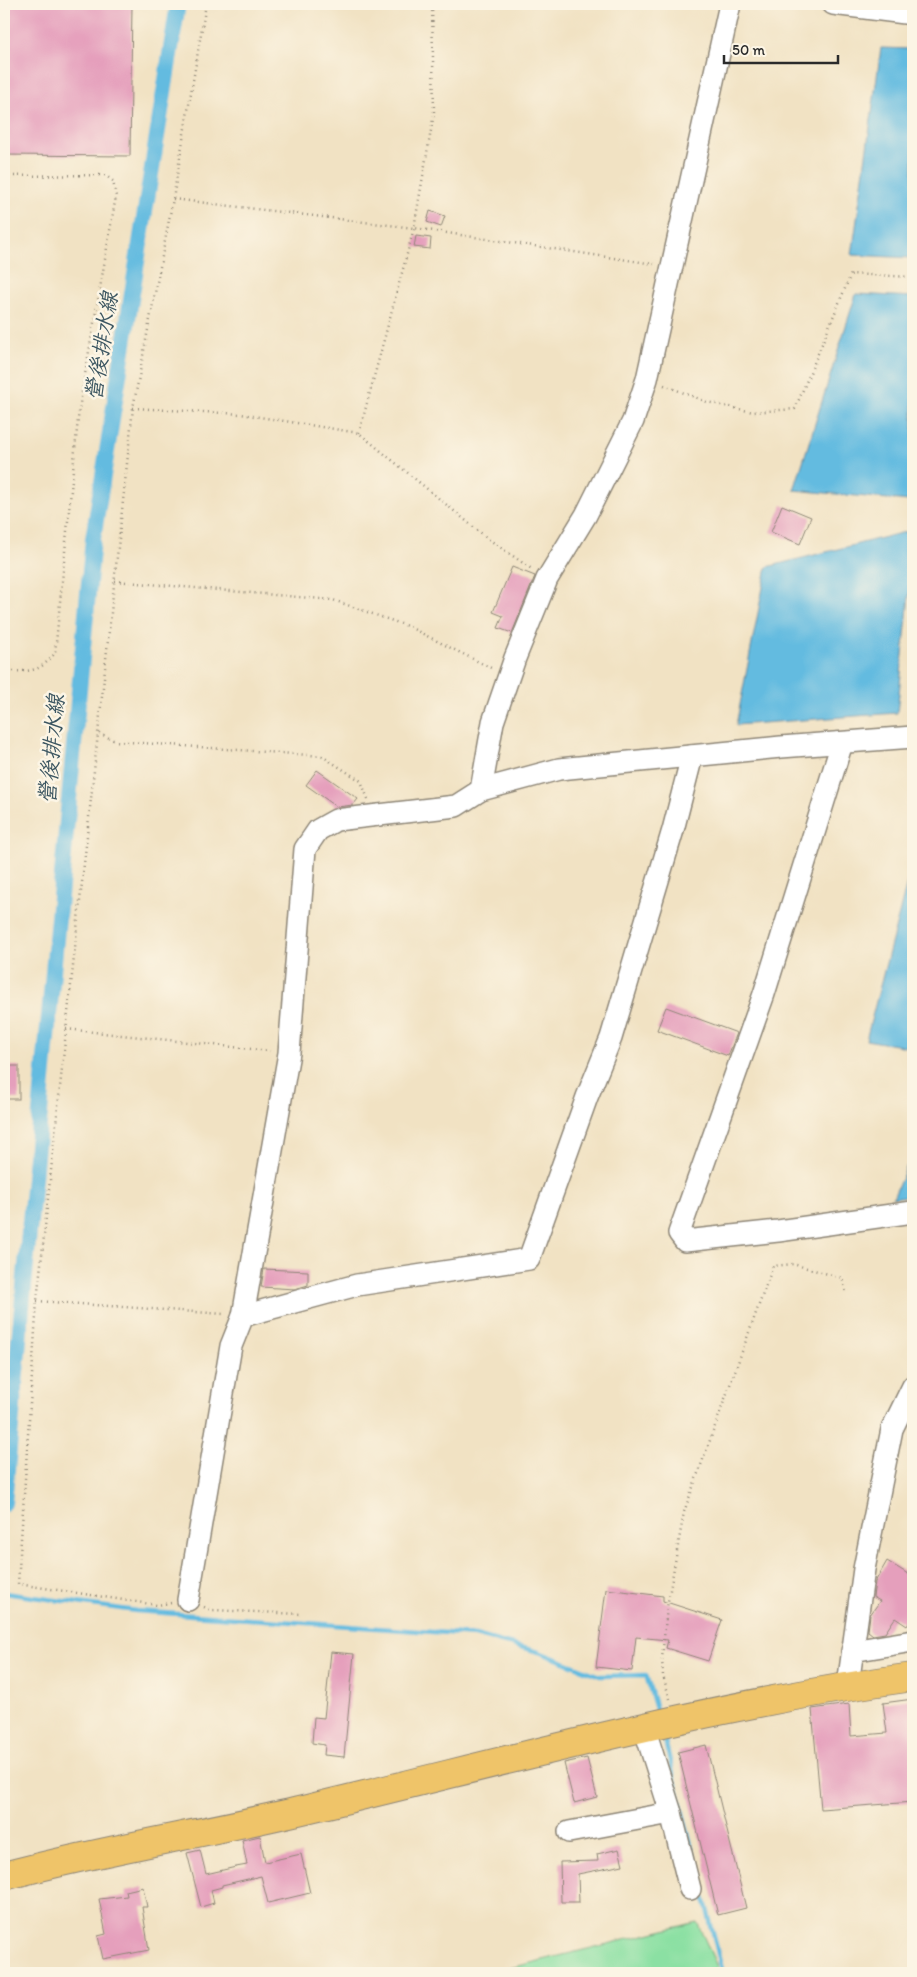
<svg xmlns="http://www.w3.org/2000/svg" width="917" height="1977" font-family="Itim,'LXGW WenKai TC',sans-serif">
  <style>
    .green { fill: #8be0a3; stroke: #5b8667 }
    .water { fill: #63bbe0; stroke: #477386 }
    .lines { fill: none; stroke-linecap: round; stroke-linejoin: round }
    .stream { stroke: #63bbe0; stroke-width: 4.5 }
    .canal { stroke: #63bbe0; stroke-width: 16 }
    .building { fill: #e59fbc }
    .minor-casing { stroke: #8e8677; stroke-width: 24 }
    .major-casing { stroke: #8e8677; stroke-width: 30 }
    .path { stroke: #8e8677; stroke-width: 2.5; stroke-dasharray: 1 4; stroke-linecap: butt }
    .minor { stroke: #fff; stroke-width: 21 }
    .major { stroke: #efc469; stroke-width: 28 }
    .labels { text-anchor: middle; stroke-width: 5; stroke-linejoin: round; paint-order: stroke }
    .water-label { font-size: 22px; font-style: italic; fill: #3c5661; stroke: #fcf5e5 }
  </style>
  <rect width="100%" height="100%" fill="#fcf5e5"/>
  <filter id="ink" filterUnits="userSpaceOnUse"><feTurbulence type="fractalNoise" baseFrequency=".02" numOctaves="2"/><feDisplacementMap in="SourceGraphic" scale="10" xChannelSelector="R" yChannelSelector="G"/><feConvolveMatrix kernelMatrix="1 2 1 2 8 2 1 2 1" color-interpolation-filters="sRGB"/></filter>
  <filter id="wash" filterUnits="userSpaceOnUse"><feTurbulence type="fractalNoise" baseFrequency=".0096" numOctaves="4" result="noise"/><feDisplacementMap in="SourceGraphic" scale="20" xChannelSelector="R" yChannelSelector="G"/><feGaussianBlur stdDeviation="1.12" result="paint"/><feColorMatrix in="noise" values="0 0 0 0 0 0 0 0 0 0 0 0 0 0 0 0 0 1.4 0 .05"/><feComposite in="paint" operator="in"/></filter>
  <g filter="url(#wash)">
    <rect width="100%" height="100%" fill="#f1e2c3"/>
    <polygon class="green" points="697,1922 720,1973 490,1973"/>
    <g class="water">
      <polygon points="881,48 913,49 913,258 852,255"/>
      <polygon points="856,294 913,297 913,481 909,501 794,490"/>
      <polygon points="913,530 913,558 897,713 736,725 767,567"/>
      <polygon points="913,860 913,1048 866,1040"/>
      <polygon points="913,1152 913,1195 893,1198"/>
    </g>
    <g class="lines">
      <g class="stream">
        <polyline points="4,1593 136,1611 475,1635 539,1652 600,1676 646,1675 658,1716"/>
        <polyline points="663,1733 723,1973"/>
      </g>
      <polyline class="canal" points="4,1503 93,539 178,4"/>
    </g>
    <g id="blocks">
      <g class="building">
        <polygon points="4,4 132,4 130,156 4,155"/>
        <polygon points="430,211 445,216 441,227 427,222"/>
        <polygon points="416,236 431,238 430,249 414,247"/>
        <polygon points="782,505 811,517 800,544 771,532"/>
        <polygon points="512,567 535,576 512,633 498,628 503,616 493,612"/>
        <polygon points="317,770 358,799 353,805 337,807 306,785"/>
        <polygon points="666,1007 737,1033 728,1056 657,1030"/>
        <rect x="4" y="1066" width="15" height="33"/>
        <polygon points="264,1269 308,1271 308,1285 295,1289 261,1287"/>
        <polygon points="887,1561 913,1577 913,1617 907,1626 895,1618 885,1633 873,1635 868,1631 870,1615 880,1601 873,1597 875,1582"/>
        <polygon points="606,1589 663,1596 663,1601 722,1620 708,1661 666,1648 668,1640 636,1637 632,1671 596,1667"/>
        <polygon points="331,1652 354,1654 344,1757 324,1755 325,1745 312,1743 314,1717 324,1718"/>
        <polygon points="913,1699 913,1802 821,1809 812,1709 849,1704 851,1736 887,1733 883,1703"/>
        <polygon points="706,1745 746,1908 718,1915 678,1752"/>
        <polygon points="587,1758 597,1797 574,1803 564,1763"/>
        <polygon points="260,1836 265,1862 301,1854 310,1893 268,1903 261,1876 222,1885 222,1887 211,1890 214,1903 201,1907 187,1853 200,1850 206,1874 236,1867 247,1865 242,1840"/>
        <polygon points="619,1849 623,1865 578,1874 579,1902 561,1902 560,1862 598,1861 597,1854"/>
        <polygon points="143,1887 147,1907 142,1907 149,1950 103,1959 98,1936 106,1934 99,1899 127,1896 126,1891"/>
      </g>
    </g>
  </g>
  <g filter="url(#ink)">
    <use href="#blocks" fill-opacity="0" stroke="#8e8677" stroke-width="1"/>
    <g class="lines">
      <g class="minor-casing">
        <g id="minor">
          <polyline points="833,4 913,14"/>
          <polyline points="842,743 764,994 679,1233 685,1241 778,1231 913,1212"/>
          <polyline points="481,790 559,769 781,747 913,737"/>
          <polyline points="243,1316 357,1285 529,1259 587,1097 611,1038 673,830 692,756"/>
          <polyline points="188,1600 231,1346 243,1316 289,1053 305,849 318,830 336,820 456,806 481,790 493,722 515,658 547,579 586,515 633,421 647,379 730,4"/>
          <polyline points="852,1651 913,1641"/>
          <polyline points="848,1685 864,1569 892,1429 913,1386"/>
          <polyline points="644,1727 671,1813 690,1889"/>
          <polyline points="569,1832 671,1813"/>
        </g>
      </g>
      <g class="major-casing">
        <path id="major" d="M4,1876C108,1848 215,1832 319,1806C516,1759 712,1704 913,1677"/>
      </g>
      <g class="path">
        <path d="M4,176L105,175L113,181L116,196L79,409L55,653C39,674 28,671 4,671"/>
        <polyline points="173,199 414,228 654,264"/>
        <polyline points="664,385 707,402 753,412 795,409 851,274 913,277"/>
        <polyline points="133,408 241,414 359,433 487,538 533,570"/>
        <polyline points="359,433 414,228 434,113 432,4"/>
        <polyline points="115,581 333,600 407,626 493,669"/>
        <polyline points="99,733 115,741 322,756 361,781 368,799"/>
        <polyline points="66,1029 270,1051"/>
        <polyline points="37,1301 224,1314"/>
        <polyline points="171,1603 157,1605 18,1584 37,1301 133,408 173,199 206,4"/>
        <polyline points="204,1607 211,1610 302,1614"/>
        <polyline points="670,1699 663,1676 662,1659 667,1607 684,1512 773,1266 793,1264 842,1278 846,1292"/>
      </g>
      <use href="#minor" class="minor"/>
      <use href="#major" class="major"/>
    </g>
  </g>
  <g class="labels">
    <g class="water-label">
      <text transform="translate(101 346) rotate(-81)" y="8">營後排水線</text>
      <text transform="translate(51 749) rotate(-85)" y="8">營後排水線</text>
    </g>
  </g>
  <rect width="917" height="1977" fill="none" stroke="#fcf5e5" stroke-width="20"/>
  <path d="M724 55v8h114v-8" fill="none" stroke="#2b2b2b" stroke-width="2.5"/>
  <text x="732" y="55" font-size="15" fill="#2b2b2b" stroke="#fcf5e5" stroke-width="4" paint-order="stroke">50 m</text>
</svg>
